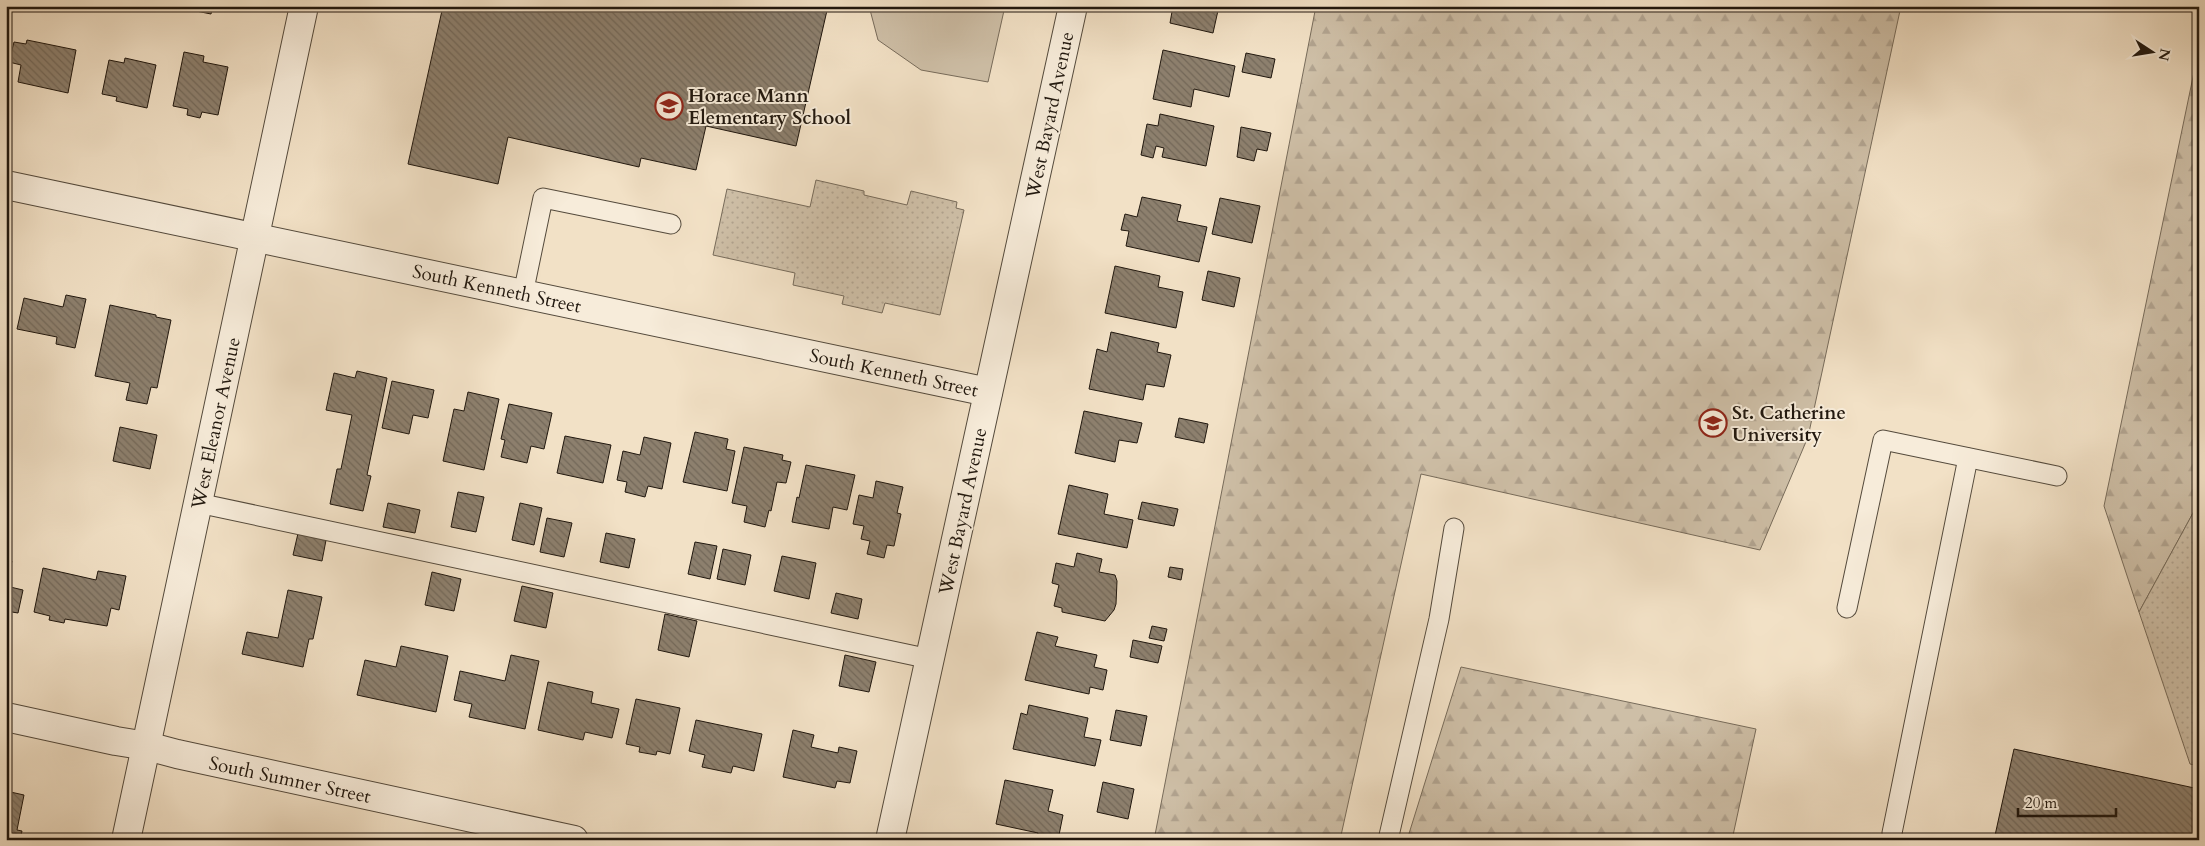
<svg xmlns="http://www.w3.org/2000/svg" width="2205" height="846" font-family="Cardo,serif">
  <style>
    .grass { fill: #cebfa7; stroke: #776b5a }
    .forest { fill: url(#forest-firs); stroke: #776b5a }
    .park { fill: url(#park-dots); stroke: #776b5a }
    .building { fill: url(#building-back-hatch); stroke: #20170e }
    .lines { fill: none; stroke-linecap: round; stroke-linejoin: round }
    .service-casing { stroke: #544a3c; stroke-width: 21 }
    .minor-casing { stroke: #544a3c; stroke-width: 30 }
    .service { stroke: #f7ecda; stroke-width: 19 }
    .minor { stroke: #f7ecda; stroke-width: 28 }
    .labels { text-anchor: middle; stroke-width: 4; stroke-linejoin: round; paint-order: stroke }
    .poi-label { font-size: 19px; font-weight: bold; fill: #20170e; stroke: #f7ecda; text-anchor: start }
    .street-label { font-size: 19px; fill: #20170e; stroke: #f7ecda }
  </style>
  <defs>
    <pattern id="forest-firs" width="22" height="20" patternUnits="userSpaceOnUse" patternTransform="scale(1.25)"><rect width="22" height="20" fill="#cebfa7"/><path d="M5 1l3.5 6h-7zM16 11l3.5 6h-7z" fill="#b1a38f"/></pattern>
    <pattern id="park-dots" width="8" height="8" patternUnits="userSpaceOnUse" patternTransform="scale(1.25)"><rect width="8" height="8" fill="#cebfa7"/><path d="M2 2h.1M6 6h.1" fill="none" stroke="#b1a38f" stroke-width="1.8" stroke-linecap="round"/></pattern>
    <pattern id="building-back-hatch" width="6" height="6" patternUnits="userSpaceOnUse" patternTransform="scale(1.25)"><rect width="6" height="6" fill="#8d806e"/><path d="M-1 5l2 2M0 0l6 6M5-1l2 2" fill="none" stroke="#736859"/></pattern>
  </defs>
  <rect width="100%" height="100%" fill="#f2e1c6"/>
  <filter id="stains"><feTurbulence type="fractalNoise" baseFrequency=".004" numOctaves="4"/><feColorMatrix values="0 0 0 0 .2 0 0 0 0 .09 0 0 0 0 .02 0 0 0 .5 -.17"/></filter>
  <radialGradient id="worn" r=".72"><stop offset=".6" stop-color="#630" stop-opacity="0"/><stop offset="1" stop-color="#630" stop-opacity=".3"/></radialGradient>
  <polygon class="grass" points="869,6 1005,6 988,82 921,70 878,40"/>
  <g class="forest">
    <polygon points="1316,6 1901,6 1808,437 1760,550 1421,474 1340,840 1154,840"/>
    <polygon points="2199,48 2199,502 2139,612 2104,506"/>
    <polygon points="1461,667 1756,729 1732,840 1407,840"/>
  </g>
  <g class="park">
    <polygon points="816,180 864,191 864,195 907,205 911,191 957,202 956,208 964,210 940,315 885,303 882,313 842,304 844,296 793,285 795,273 713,255 727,189 810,207"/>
    <polygon points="2199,502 2199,766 2190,764 2139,612"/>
  </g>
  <g class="building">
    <polygon points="182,6 213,6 211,14 181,8"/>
    <polygon points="443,6 828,6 796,146 706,126 696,170 641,158 639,167 508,137 498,184 408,164"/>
    <polygon points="1173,6 1219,6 1213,33 1170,23"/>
    <polygon points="27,40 76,50 68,93 18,82 21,65 9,62 14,42 26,44"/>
    <polygon points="1163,50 1235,66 1229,97 1194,89 1191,107 1153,99"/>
    <polygon points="184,52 204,56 203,62 228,67 218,115 202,112 200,118 187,115 188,109 173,106"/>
    <polygon points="1246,53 1275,59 1271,78 1242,72"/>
    <polygon points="125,58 156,65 147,108 116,101 117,97 102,94 109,60 124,63"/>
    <polygon points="1160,114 1214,126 1206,166 1162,157 1164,148 1156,146 1153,158 1141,155 1147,124 1158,126"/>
    <polygon points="1241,127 1271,133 1267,151 1257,149 1254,161 1237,157"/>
    <polygon points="1142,197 1181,205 1177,221 1207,227 1199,262 1126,246 1129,231 1121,230 1125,214 1137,217"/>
    <polygon points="1220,198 1260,206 1252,243 1212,234"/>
    <polygon points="1115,266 1160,276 1158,287 1183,292 1176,328 1105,313"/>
    <polygon points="1208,271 1240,278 1234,307 1202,300"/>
    <polygon points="66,295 86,299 75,348 56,344 57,337 17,329 24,298 63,307"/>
    <polygon points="110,305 156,315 156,317 171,320 157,388 151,387 147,404 126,400 130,383 95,376"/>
    <polygon points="1111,332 1159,343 1157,352 1171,355 1164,387 1146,384 1143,400 1089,389 1097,349 1107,352"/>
    <polygon points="357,371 387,378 367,475 371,476 363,511 330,504 337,469 341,469 352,415 326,410 334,373 355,378"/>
    <polygon points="392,381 434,390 428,418 413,415 409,434 382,428"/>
    <polygon points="468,392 499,399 484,470 443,461 454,409 464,411"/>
    <polygon points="509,404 552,413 544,449 531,446 527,463 501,457 505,440 501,439"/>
    <polygon points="1084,411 1142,423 1137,443 1119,440 1115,462 1075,453"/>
    <polygon points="1179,418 1208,424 1204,443 1175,437"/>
    <polygon points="120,427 157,435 150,469 113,461"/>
    <polygon points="695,432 728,439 726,449 735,451 727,491 683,482"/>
    <polygon points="565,436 611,445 603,483 557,473"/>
    <polygon points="644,437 671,443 662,489 648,486 645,497 625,492 627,482 617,480 623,451 640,455"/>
    <polygon points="744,447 783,455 782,460 791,462 786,483 777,482 771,511 769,510 765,527 744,522 747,506 732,503"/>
    <polygon points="806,465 855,475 847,510 833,507 829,529 792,522 797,497 799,498"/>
    <polygon points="876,481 903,487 897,513 901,514 894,546 887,545 884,558 867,554 870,541 861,539 864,526 853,524 859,495 873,498"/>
    <polygon points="1069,485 1108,494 1104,514 1133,520 1127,548 1058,534"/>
    <polygon points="458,492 484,497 476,532 451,527"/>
    <polygon points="1142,502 1178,509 1174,526 1138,519"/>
    <polygon points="388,503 420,510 415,533 383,527"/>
    <polygon points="520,503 542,508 534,545 512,540"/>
    <polygon points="547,518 572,523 564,557 540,552"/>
    <polygon points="299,529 327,535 322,561 293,555"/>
    <polygon points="606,533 635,539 629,568 600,562"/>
    <polygon points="695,542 717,546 710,579 688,574"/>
    <polygon points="723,549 751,555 745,585 717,579"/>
    <polygon points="1077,553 1102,559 1099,572 1115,575 1117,581 1116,604 1114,610 1105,621 1062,612 1062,608 1054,606 1059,585 1052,583 1056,563 1074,567"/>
    <polygon points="782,556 816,563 809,599 774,591"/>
    <polygon points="6,560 12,561 6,586 23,590 18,613 6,611"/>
    <polygon points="1170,567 1183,569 1181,580 1168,577"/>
    <polygon points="43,568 96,580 98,571 126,576 119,610 111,608 107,626 65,619 64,623 49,620 50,616 34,612"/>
    <polygon points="432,572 461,579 454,611 425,605"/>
    <polygon points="522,586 553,593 546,628 514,621"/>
    <polygon points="288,590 322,597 313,639 309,639 303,667 242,654 247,632 278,638"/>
    <polygon points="836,593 862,599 858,619 831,613"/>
    <polygon points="665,614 697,621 689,657 658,650"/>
    <polygon points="1152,626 1167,629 1164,641 1149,638"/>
    <polygon points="1037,632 1058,637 1055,646 1097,655 1094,667 1107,670 1103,690 1090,687 1089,694 1025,680"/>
    <polygon points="1133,640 1162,646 1158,663 1130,657"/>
    <polygon points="401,646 448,656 436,712 357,695 365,660 396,667"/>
    <polygon points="511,655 539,661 525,729 469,717 472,704 454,700 460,671 505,681"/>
    <polygon points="845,655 876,662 869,692 839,686"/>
    <polygon points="548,682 593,692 591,703 619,709 612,738 585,732 583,740 538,730"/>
    <polygon points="636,699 680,708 670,754 657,751 656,755 639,752 640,747 626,744"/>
    <polygon points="1029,705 1088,718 1084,737 1101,740 1095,766 1013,749 1021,713 1027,715"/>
    <polygon points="1116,710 1147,716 1141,746 1110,740"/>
    <polygon points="696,720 762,734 754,771 733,766 731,773 702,767 705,755 689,751"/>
    <polygon points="793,730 814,735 811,747 838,753 839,747 857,751 850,783 837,781 835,788 783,777"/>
    <polygon points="2014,749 2199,789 2199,840 1994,840"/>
    <polygon points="1005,780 1053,790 1048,811 1063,815 1058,840 1037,837 1038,833 996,824"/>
    <polygon points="1103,782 1134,789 1128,819 1097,812"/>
    <polygon points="6,791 24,795 17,830 22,831 20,840 6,840"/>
  </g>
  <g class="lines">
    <g class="service-casing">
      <g id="service">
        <polyline points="523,294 543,198 671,224"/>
        <polyline points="198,503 930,659"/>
        <polyline points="1847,608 1883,440 2057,476"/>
        <polyline points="1388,840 1439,619 1454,528"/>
        <polyline points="1893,840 1892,833 1968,458"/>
      </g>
    </g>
    <g class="minor-casing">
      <g id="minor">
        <polyline points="6,185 988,392"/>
        <polyline points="6,717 116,741 147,746 177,754 574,840"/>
        <polyline points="126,840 304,6"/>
        <polyline points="890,840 1073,6"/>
      </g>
    </g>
    <use href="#service" class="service"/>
    <use href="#minor" class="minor"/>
  </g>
  <defs>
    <g id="school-ring" transform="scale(1.4375)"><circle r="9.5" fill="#f7ecda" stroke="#8f2418" stroke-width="1.5"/><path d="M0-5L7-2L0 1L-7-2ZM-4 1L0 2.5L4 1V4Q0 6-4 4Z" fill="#8f2418"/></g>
    <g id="university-ring" transform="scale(1.4375)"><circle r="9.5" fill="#f7ecda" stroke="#8f2418" stroke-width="1.5"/><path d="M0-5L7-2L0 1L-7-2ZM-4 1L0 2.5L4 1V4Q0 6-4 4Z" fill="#8f2418"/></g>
  </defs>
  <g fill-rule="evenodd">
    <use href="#school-ring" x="669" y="106"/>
    <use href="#university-ring" x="1713" y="423"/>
  </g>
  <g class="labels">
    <g class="poi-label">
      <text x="688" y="102">Horace Mann<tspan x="688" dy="22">Elementary School</tspan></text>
      <text x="1732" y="419">St. Catherine<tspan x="1732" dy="22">University</tspan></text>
    </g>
    <g class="street-label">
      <text transform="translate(1049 115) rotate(-78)" y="7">West Bayard Avenue</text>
      <text transform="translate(497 288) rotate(12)" y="7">South Kenneth Street</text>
      <text transform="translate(894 372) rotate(12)" y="7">South Kenneth Street</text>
      <text transform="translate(215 423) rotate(-78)" y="7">West Eleanor Avenue</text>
      <text transform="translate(962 511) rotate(-78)" y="7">West Bayard Avenue</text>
      <text transform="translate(290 779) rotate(12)" y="7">South Sumner Street</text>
    </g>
  </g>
  <rect width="2205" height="846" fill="none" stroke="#f2e1c6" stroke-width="25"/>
  <rect x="8" y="8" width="2190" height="831" fill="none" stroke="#20170e" stroke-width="2.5"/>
  <rect x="12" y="12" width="2180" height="821" fill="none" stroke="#20170e"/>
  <g transform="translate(2152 52) rotate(102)" stroke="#f7ecda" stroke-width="4" paint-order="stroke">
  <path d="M0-4L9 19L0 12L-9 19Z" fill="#20170e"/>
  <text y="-8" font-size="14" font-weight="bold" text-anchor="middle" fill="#20170e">N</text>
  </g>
  <path d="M2018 808v8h98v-8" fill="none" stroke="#20170e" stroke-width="2.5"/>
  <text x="2025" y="808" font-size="15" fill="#20170e" stroke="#f7ecda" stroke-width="4" paint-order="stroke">20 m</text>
  <rect width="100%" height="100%" filter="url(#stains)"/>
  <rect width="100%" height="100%" fill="url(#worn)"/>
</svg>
